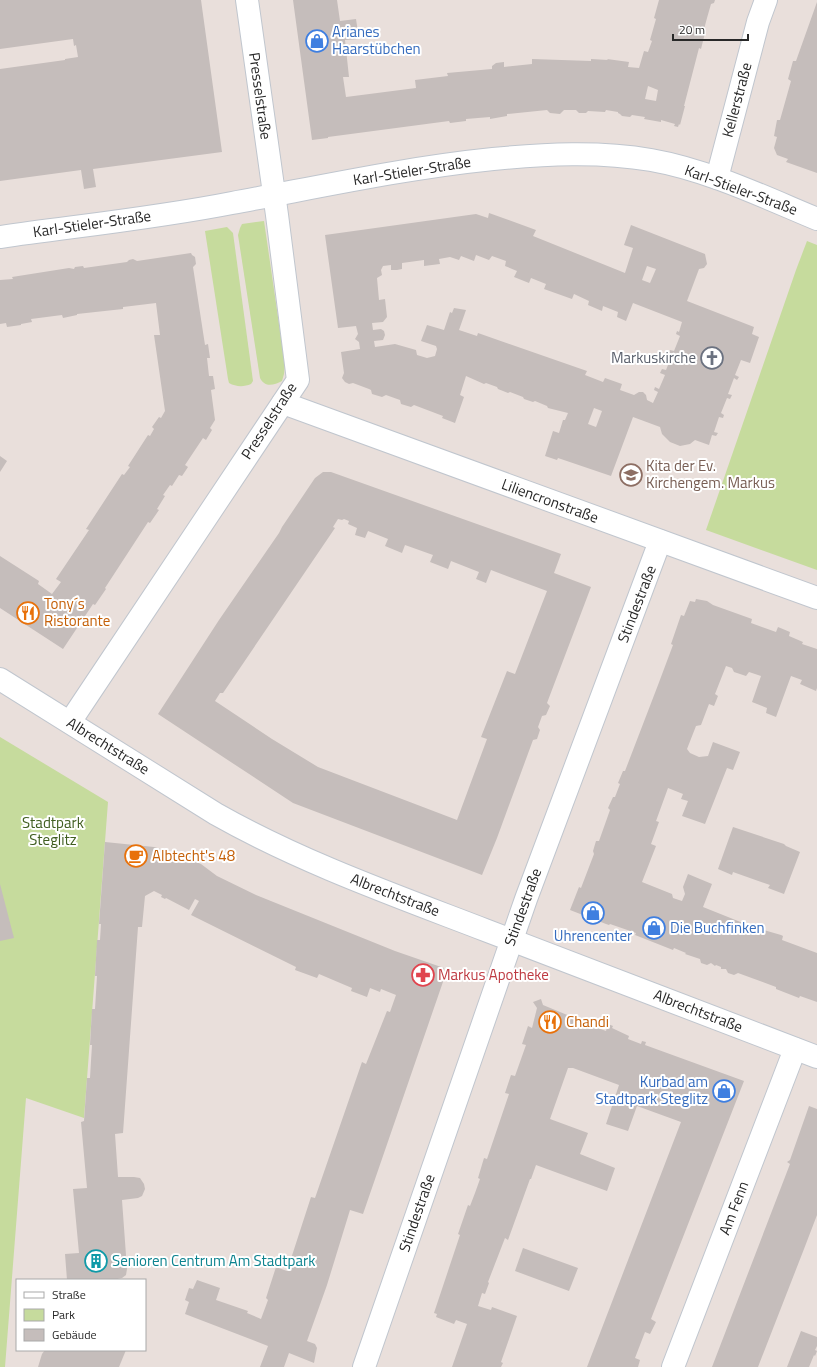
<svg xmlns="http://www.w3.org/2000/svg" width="817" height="1367" font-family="'Titillium Web',sans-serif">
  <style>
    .green { fill: #c6db9d }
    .building { fill: #c5bdbb; fill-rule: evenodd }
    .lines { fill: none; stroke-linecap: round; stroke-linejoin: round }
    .minor-casing { stroke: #c0c6ce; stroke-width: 24 }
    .tertiary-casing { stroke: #c0c6ce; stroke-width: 24 }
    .minor { stroke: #fff; stroke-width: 22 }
    .tertiary { stroke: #fff; stroke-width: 22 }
    .labels { text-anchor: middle; stroke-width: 4; stroke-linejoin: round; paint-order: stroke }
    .shop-label { font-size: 15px; fill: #366cbe; stroke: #fff; text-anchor: start }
    .street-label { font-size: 15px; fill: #282828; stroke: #fff }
    .worship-label { font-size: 15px; fill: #5b616d; stroke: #fff; text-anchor: end }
    .education-label { font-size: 15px; fill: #785e54; stroke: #fff; text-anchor: start }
    .food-label { font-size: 15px; fill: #c56008; stroke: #fff; text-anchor: start }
    .park-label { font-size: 15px; fill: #405e20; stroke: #fff }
    .health-label { font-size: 15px; fill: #be3a42; stroke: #fff; text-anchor: start }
    .culture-label { font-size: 15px; fill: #0d838f; stroke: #fff; text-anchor: start }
  </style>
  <rect width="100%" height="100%" fill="#e9dfdb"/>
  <g class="green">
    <path d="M264,221L285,365L284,374L282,381C274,385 265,388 260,378L238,235L240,228L242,224Z"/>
    <path d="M227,227L233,233L253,381L251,384C244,387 236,387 229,383L228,379L205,231Z"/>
    <polygon points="807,241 817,245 817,570 706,530 796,270"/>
    <polygon points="0,737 108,802 84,1118 26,1098 5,1367 0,1367"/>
  </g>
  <g class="building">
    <polygon points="0,0 201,0 222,152 93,169 96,187 84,189 81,170 0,181 0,69 65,60 65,59 78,57 76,45 74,46 73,39 0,49"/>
    <path d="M293,0H337L340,21L356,19L359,39L345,40L349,77H343L346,97L416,88L415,80L448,76L447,73L492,69V66L496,63L504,62V67L532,64V59L591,61V59L608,60L607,59L629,62L628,67L639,68L644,51L648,52L652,41L650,40L656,19L654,18L659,0H715L714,3L711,4L707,18L703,33H705L701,49L699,48L684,106H685L680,125L679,124L678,127L674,126L675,124L661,120V122L644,119L645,117L632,115L630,117L622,116L620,114L618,113V112L606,110L605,112L588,111L586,113H579L576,110H564L560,114L550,113L547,110L507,114V116L490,119V117L466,119V121L450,123L449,121L328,137V138L312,140ZM648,86L658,90L656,101L645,99Z"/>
    <polygon points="817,2 817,173 786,162 788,159 777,155 774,148 777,137 774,136 777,120 780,120 791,81 788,79 793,61 796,61"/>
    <path d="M489,213L536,230L533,236L625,273L633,248L624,245L631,225L705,254L707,264L704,268L699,269L687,301L754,327L752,334L759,337L750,363L741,360L735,375L739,377L737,380L734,378L728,394L732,395L730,399L727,398L721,413L724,415L723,418L719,417L714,432L718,433L716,436L712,435L709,445L695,440L690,444L680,446L670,442L662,434L660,427L633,417L611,476L558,458L557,460L545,456L553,431L559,433L563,420H565L568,413L548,408L547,406L535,401L533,402L524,399L523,397L510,392L508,393L498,389L497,387L486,383L484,384L466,376L460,395L464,397L455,423L442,418L443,416L414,405L411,407L401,404L400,400L386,395L382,397L372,394L371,390L369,389L353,383L349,384L345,382L342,378L344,373L341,352L360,349L359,342L355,339L358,334L356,326L338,328L325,235L476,214L488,218ZM476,255L489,260L492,256L506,261L505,266L517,271L514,277L529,283L531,278L546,284L544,289L572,299L574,294L589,301L588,305L602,311L603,306L618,312L617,317L626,321L633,303L682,322L679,332L677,331L676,334L680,336L674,351L670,350L668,354L672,355L666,370L662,369L660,373L665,375L659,389L655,387L654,390L658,392L653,403L647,400L646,395L643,392H639L634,395L620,390L622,384L605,378L603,382L585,375L587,371L478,333L477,336L459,330L466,310L454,308L452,313L450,312L444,330L427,325L421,341L436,346L437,349L435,356L427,358L417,355L416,350L395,344L375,347L374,341L383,340L385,335L384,331L381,329L373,330L372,323L383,322L387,317L385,299L379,300L377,278L382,275L381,270L383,266L391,265V270H397L402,269V263L424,260V266L440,264L439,259L450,257L459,260L461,256L474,261ZM647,266L656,269L650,283L642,280ZM594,408L602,411L596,427L588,424Z"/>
    <polygon points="191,253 192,255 195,257 196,264 193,267 205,345 208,344 210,358 207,358 209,376 213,376 215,389 211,390 215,420 210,428 212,430 206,440 203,438 185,465 188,467 182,476 179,475 172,486 170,485 163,495 165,496 157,509 159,510 150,523 148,522 105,588 106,589 95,605 93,604 63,649 0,608 0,556 39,581 38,584 52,594 61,582 56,579 89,530 86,529 122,474 124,475 130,467 128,466 148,435 150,436 154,429 152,427 159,417 161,418 165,411 154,335 160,335 156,303 123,307 123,309 77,314 77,315 63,318 62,315 31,319 32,322 21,324 21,325 7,327 6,323 0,324 0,280 13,279 12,277 69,268 74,269 75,267 83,266 84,268 127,262 129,260 133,259 137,261"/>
    <polygon points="0,456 7,461 0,472"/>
    <path d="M323,472H331L561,554L554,573L591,587L547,703L550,706L546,715L542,716L538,727L540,730L537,739L533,740L497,838L482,875L293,803L158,714L219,620L279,533L282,527L315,478ZM338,519L342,520L344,519L349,521L348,524L357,528L355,535L365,538L368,531L388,539L385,546L402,553L405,545L433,555L430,562L448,569L451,561L479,572L476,579L486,583L491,570L547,591L515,674L507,671L481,737L487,739L457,820L318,767L272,739L215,701L220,693H223L335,528L333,527Z"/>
    <polygon points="696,599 707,601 713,605 752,619 751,623 776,632 778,627 790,632 789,636 803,642 802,644 817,649 817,688 816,691 800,684 802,680 791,676 776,717 766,713 767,708 752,702 761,676 749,672 746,676 734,672 732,668 726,666 715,694 718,696 714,706 709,704 701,725 696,726 687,749 690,753 699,757 708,756 713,742 740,752 733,770 727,768 705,824 682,816 688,801 681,799 683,794 668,788 656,821 659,822 651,844 656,846 642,882 672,894 673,898 682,901 685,894 683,887 688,874 712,884 703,907 753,927 781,935 783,936 782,940 817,953 817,1002 800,996 799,998 776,989 776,987 738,973 734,975 728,973 726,969 721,969 721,967 716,965 715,966 711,963 707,965 701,963 700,959 685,954 686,953 674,948 673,950 635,935 636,933 610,924 609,925 606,924 570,910 579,887 581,888 594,854 593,851 596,841 599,841 610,810 608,808 613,797 615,797 620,784 618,783 623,771 625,771 658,685 673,645 671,644 681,615 684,616 690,601 695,602"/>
    <polygon points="733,827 784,844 786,846 800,852 784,894 768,888 770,885 733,872 732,875 718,869"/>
    <polygon points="105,842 154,847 181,855 201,864 217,876 256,895 395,951 444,968 445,976 363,1214 350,1210 327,1285 307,1341 315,1344 317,1348 314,1363 289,1353 284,1367 260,1367 268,1346 185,1314 189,1302 185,1300 189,1288 193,1289 197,1280 220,1288 216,1300 248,1311 247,1313 261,1319 268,1300 266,1298 276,1267 287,1271 311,1197 315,1198 362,1062 366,1064 387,1011 390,1012 396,995 381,989 380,992 370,988 367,997 351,991 352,988 319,974 317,978 295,970 296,967 191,915 199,901 195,899 189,910 166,898 165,899 161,897 162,895 154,891 145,896 142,927 138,927 123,1133 115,1134 118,1177 134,1177 140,1178 144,1184 145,1189 142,1196 138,1198 122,1200 127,1269 126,1275 122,1278 113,1280 67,1280 65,1254 79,1253 73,1189 87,1188 81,1122 84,1121 87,1078 90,1078 91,1061 92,1045 90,1045 92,1009 95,1009 97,976 95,976 97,940 100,940 101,924 99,924"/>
    <polygon points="0,884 14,938 0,941"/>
    <polygon points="541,999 543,1005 594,1026 595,1023 599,1025 598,1028 606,1031 608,1024 613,1026 612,1028 629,1036 628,1039 641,1044 642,1041 646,1042 645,1045 744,1081 651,1319 656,1322 650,1334 645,1332 635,1358 640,1360 638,1367 587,1367 681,1122 637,1106 628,1131 606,1124 619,1085 573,1068 568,1068 550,1119 588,1133 580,1154 615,1168 607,1191 536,1165 531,1179 530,1179 508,1240 505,1238 488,1282 489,1283 485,1294 482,1293 478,1306 491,1310 492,1307 517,1316 501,1362 503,1363 501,1367 452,1367 467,1324 456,1320 454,1324 436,1317 437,1314 434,1313 460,1235 458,1234 468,1205 470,1206 475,1193 480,1179 478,1178 484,1158 487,1159 509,1094 505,1093 511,1075 515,1076 526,1045 522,1044 528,1026 532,1028 537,1008 533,1002"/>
    <polygon points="809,1106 817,1109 817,1215 804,1249 758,1367 712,1367 790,1164 787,1162 790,1160"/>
    <polygon points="523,1248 578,1268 569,1291 515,1271"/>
    <polygon points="801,1331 817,1337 817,1346 815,1350 817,1351 815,1356 814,1355 809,1367 787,1367"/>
    <polygon points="45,1350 126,1350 119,1367 38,1367 42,1354"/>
  </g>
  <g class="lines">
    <g class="minor-casing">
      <g id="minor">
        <polyline points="717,178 758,22 766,0"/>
        <path d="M0,237C77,226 156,218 232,203C319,187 405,168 493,159C545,154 599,151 651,160C708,170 764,197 817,219"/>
        <polyline points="283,403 817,598"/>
        <polyline points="70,722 298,380 277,215 247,0"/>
        <polyline points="364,1367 526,899 660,541"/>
        <polyline points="673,1367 795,1049"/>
      </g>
    </g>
    <g class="tertiary-casing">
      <path id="tertiary" d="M0,679L216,814C301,862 394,895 485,930C596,972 706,1015 817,1057"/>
    </g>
    <use href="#minor" class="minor"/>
    <use href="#tertiary" class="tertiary"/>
  </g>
  <defs>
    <g id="shop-ring" transform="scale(1.15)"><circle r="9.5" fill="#fff" stroke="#3f7fe0" stroke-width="1.5"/><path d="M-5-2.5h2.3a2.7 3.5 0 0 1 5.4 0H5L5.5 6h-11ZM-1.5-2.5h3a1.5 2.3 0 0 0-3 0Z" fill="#3f7fe0"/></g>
    <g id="church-ring" transform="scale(1.15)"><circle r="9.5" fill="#fff" stroke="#6b7280" stroke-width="1.5"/><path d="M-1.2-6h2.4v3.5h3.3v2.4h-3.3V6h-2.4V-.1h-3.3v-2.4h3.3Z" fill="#6b7280"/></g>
    <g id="school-ring" transform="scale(1.15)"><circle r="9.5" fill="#fff" stroke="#8d6e63" stroke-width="1.5"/><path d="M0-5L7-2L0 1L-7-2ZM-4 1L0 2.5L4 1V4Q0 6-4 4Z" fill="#8d6e63"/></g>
    <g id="restaurant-ring" transform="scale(1.15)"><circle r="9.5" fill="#fff" stroke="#e8710a" stroke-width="1.5"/><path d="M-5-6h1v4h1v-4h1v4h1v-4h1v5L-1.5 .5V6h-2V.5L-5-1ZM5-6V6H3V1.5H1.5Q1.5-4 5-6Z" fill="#e8710a"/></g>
    <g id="cafe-ring" transform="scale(1.15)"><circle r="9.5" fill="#fff" stroke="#e8710a" stroke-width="1.5"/><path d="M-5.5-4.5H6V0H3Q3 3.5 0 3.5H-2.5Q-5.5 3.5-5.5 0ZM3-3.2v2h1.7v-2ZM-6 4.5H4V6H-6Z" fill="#e8710a"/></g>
    <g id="pharmacy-ring" transform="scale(1.15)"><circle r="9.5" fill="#fff" stroke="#e0444e" stroke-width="1.5"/><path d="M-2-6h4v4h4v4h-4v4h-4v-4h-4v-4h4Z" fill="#e0444e"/></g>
    <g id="building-ring" transform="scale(1.15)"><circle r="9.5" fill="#fff" stroke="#0f9aa8" stroke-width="1.5"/><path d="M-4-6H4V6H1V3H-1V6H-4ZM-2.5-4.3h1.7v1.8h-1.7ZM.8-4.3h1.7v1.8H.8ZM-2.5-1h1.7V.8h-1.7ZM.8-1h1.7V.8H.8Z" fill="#0f9aa8"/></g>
  </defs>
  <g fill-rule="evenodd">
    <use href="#shop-ring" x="317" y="41"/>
    <use href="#church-ring" x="712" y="358"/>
    <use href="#school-ring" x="631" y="475"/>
    <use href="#restaurant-ring" x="28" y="613"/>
    <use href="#cafe-ring" x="136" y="856"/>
    <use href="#shop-ring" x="593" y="913"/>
    <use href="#shop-ring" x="654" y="928"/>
    <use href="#pharmacy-ring" x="423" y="975"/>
    <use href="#restaurant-ring" x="550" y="1022"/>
    <use href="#shop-ring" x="724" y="1091"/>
    <use href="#building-ring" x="96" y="1261"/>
  </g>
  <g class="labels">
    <g class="shop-label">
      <text x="332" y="37">Arianes<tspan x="332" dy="17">Haarstübchen</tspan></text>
      <text x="670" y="933">Die Buchfinken</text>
      <text x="593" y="941" text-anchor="middle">Uhrencenter</text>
      <text x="708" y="1087" text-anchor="end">Kurbad am<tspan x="708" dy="17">Stadtpark Steglitz</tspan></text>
    </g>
    <g class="street-label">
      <text transform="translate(260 96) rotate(82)" y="5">Presselstraße</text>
      <text transform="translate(737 100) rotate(-75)" y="5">Kellerstraße</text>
      <text transform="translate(412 171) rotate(-9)" y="5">Karl-Stieler-Straße</text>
      <text transform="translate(741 190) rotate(20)" y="5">Karl-Stieler-Straße</text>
      <text transform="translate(92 224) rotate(-8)" y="5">Karl-Stieler-Straße</text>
      <text transform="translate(269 421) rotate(-57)" y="5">Presselstraße</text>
      <text transform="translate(550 501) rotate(20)" y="5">Liliencronstraße</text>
      <text transform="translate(637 604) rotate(-69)" y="5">Stindestraße</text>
      <text transform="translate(108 746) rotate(32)" y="5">Albrechtstraße</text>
      <text transform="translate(395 895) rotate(21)" y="5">Albrechtstraße</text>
      <text transform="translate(523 907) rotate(-70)" y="5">Stindestraße</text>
      <text transform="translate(698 1011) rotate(21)" y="5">Albrechtstraße</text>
      <text transform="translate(734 1208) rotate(-69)" y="5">Am Fenn</text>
      <text transform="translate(417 1213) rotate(-71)" y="5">Stindestraße</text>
    </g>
    <g class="worship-label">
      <text x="696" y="363">Markuskirche</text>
    </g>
    <g class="education-label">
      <text x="646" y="471">Kita der Ev.<tspan x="646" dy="17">Kirchengem. Markus</tspan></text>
    </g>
    <g class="food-label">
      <text x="44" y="609">Tony´s<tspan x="44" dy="17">Ristorante</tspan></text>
      <text x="152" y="861">Albtecht's 48</text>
      <text x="566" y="1027">Chandi</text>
    </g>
    <g class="park-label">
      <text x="53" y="828">Stadtpark<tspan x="53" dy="17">Steglitz</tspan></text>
    </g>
    <g class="health-label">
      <text x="438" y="980">Markus Apotheke</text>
    </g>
    <g class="culture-label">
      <text x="112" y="1266">Senioren Centrum Am Stadtpark</text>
    </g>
  </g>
  <rect x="16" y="1279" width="130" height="72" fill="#ffffff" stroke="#a9a9a9"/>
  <rect x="24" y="1292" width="20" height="6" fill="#ffffff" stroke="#a9a9a9"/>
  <text x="52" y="1299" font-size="12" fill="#282828">Straße</text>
  <rect x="24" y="1309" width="20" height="12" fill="#c6db9d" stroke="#a9a9a9"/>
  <text x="52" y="1319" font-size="12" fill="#282828">Park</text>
  <rect x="24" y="1329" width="20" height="12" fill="#c5bdbb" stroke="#a9a9a9"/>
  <text x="52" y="1339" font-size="12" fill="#282828">Gebäude</text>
  <path d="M673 34v6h75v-6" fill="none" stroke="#282828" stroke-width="2"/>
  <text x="679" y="34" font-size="12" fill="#282828" stroke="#ffffff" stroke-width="3" paint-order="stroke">20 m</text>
</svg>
